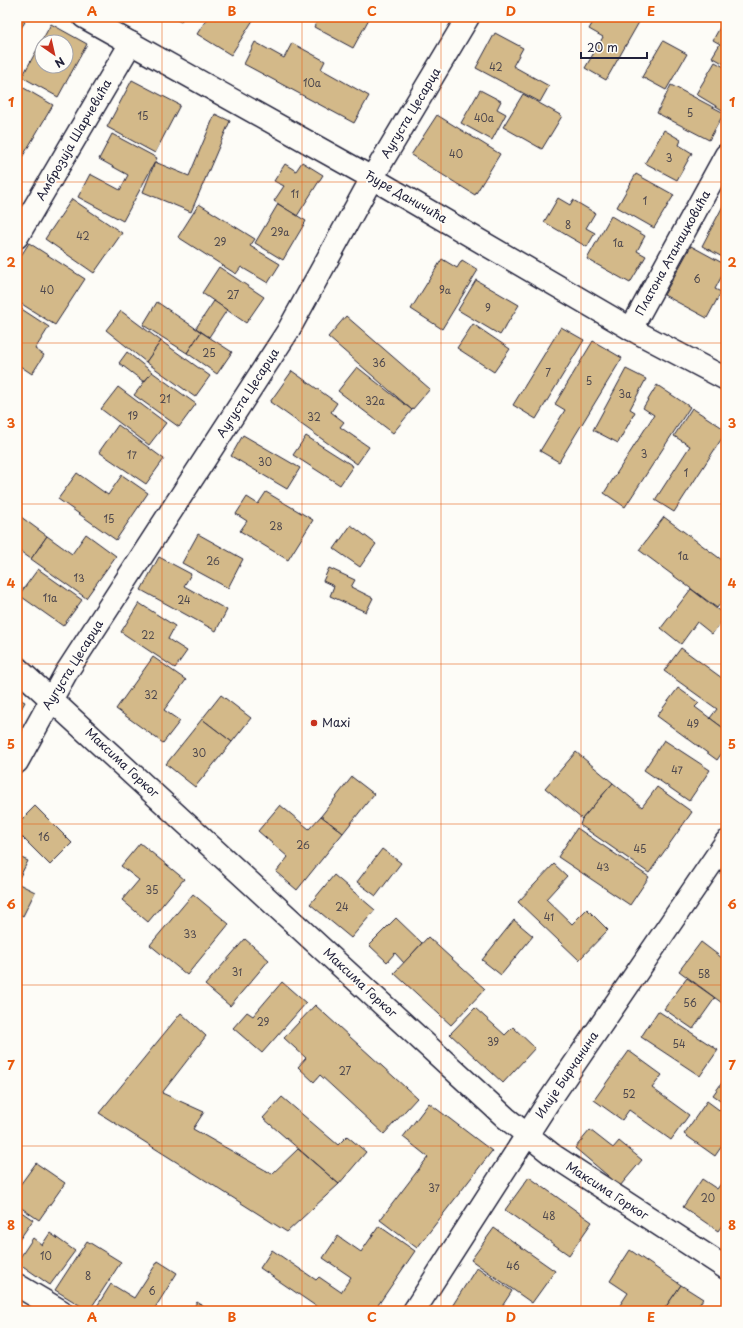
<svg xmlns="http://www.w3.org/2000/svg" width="743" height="1328" font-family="'Playpen Sans',sans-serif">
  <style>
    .building { fill: #d3b989; stroke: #22223b; fill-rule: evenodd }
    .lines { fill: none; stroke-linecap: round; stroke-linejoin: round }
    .minor-casing { stroke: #22223b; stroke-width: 25 }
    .minor { stroke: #fdfcf7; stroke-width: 22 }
    .grid { fill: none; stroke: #e8590c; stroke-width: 1; stroke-opacity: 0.55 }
    .poi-dot { fill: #c8321e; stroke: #fdfcf7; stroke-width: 1.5 }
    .labels { text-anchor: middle; stroke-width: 3.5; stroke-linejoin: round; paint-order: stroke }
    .number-label { font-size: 10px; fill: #4e484e }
    .street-label { font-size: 12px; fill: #22223b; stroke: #fdfcf7 }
    .poi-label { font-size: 12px; fill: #22223b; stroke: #fdfcf7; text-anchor: start }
    .neatline { fill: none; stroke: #e8590c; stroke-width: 1.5 }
    .grid-label { font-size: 13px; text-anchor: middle; font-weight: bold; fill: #e8590c }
  </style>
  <rect width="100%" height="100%" fill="#fdfcf7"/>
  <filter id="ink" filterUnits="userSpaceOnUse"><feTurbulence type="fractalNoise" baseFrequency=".025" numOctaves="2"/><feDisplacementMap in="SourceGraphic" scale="8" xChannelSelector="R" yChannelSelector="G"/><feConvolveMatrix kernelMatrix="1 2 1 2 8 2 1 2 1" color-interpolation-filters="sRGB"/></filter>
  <g filter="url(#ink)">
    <g class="building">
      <polygon points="17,17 25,22 17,34"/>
      <polygon points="172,17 183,17 181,22"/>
      <polygon points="208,17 213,17 216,19 217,17 255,17 231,55 197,34"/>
      <polygon points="319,17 370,17 353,48 314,27"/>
      <polygon points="596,17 642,17 606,80 585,68 603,37 589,29"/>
      <polygon points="723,22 726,23 726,65 712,57 720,44 713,40"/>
      <path d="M51,24L87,44L58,97L22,77ZM42,42H66V66H42Z"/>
      <polygon points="495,33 523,48 513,66 549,86 540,102 476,68"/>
      <polygon points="663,41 687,54 666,90 642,77"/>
      <polygon points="255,42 284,58 292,43 325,61 321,69 369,96 354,123 244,64"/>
      <polygon points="715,62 726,68 726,108 724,111 696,94"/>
      <polygon points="132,80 180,105 155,153 107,127"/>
      <polygon points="17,84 53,105 17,166"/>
      <polygon points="671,85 724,113 709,140 657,113"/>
      <polygon points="480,90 501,101 497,109 506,114 492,140 461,123"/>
      <polygon points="523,94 562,116 542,149 503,127"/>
      <polygon points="215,114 230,121 191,212 143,192 155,162 189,176"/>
      <polygon points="437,115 500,154 475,195 411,155"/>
      <polygon points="664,130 681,140 679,145 692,153 677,180 645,163"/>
      <polygon points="112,134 157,158 123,221 78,197 90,174 120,190 128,175 99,159"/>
      <polygon points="302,162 323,175 297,216 274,201 284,186 274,181 285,164 296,171"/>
      <polygon points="636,174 674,195 654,228 617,207"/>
      <polygon points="558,198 570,205 573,200 595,213 586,228 595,233 587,247 544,222"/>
      <polygon points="72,199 122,233 94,273 45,239"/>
      <polygon points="199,204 255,239 250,246 280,264 268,283 241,267 236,274 178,237"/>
      <polygon points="278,204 306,221 283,260 255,243"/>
      <polygon points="724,204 726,205 726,259 702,246"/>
      <polygon points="611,216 645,236 637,251 646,256 630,283 587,259"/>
      <polygon points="29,243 85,279 55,325 17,301 17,262"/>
      <polygon points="691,246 726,265 726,268 715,289 721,292 707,318 664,295"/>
      <polygon points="442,259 457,268 462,260 478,270 442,329 411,309"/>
      <polygon points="219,267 264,297 246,323 202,293"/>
      <polygon points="476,280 519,305 500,335 458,310"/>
      <polygon points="214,301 227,310 209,337 196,328"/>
      <polygon points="157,302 201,332 187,353 143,325"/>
      <polygon points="17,306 49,327 35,349 44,355 32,374 17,364"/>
      <polygon points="121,311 161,341 146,362 106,330"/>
      <polygon points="346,316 430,389 412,410 328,337"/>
      <polygon points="473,324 510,349 494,372 457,348"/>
      <polygon points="561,327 584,340 536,419 513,405"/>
      <polygon points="201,332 232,352 217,374 187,353"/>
      <polygon points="161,341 210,376 195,397 146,362"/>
      <polygon points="593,341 622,358 559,462 540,451 565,410 555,404"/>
      <polygon points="127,352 152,372 144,382 119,363"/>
      <polygon points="357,367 412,410 393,433 338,391"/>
      <polygon points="626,369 646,379 630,409 635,412 618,443 593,430"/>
      <polygon points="292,371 337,403 331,412 344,422 340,427 369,447 357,464 270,402"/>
      <polygon points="152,372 196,404 179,427 134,395"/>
      <polygon points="657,385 690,407 625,507 604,493 654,415 643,408"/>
      <polygon points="118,387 166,423 149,445 101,409"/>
      <polygon points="692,408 726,430 726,432 674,512 655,500 690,446 674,436"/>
      <polygon points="118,425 164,459 146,484 99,452"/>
      <polygon points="243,435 300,468 287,489 231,456"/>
      <polygon points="306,436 353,466 340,485 293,455"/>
      <polygon points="77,473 108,495 122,475 148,493 116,540 58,499"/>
      <polygon points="266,492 313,520 288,560 240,531 247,521 236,514 247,497 258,504"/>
      <polygon points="17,514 47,536 31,559 17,549"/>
      <polygon points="664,517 726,563 726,596 717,608 639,550"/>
      <polygon points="351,525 376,544 360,567 334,549"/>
      <polygon points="86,534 116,556 86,598 31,559 47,536 72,554"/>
      <polygon points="198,534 243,559 228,588 182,563"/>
      <polygon points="159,557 191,574 184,586 227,610 216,631 141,590"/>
      <polygon points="329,568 355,580 351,587 373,598 366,612 330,596 334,586 323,581"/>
      <polygon points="38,569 82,600 63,626 19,595"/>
      <polygon points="691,589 726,616 712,634 697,622 681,644 661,628"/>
      <polygon points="139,603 175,626 168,639 187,651 175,668 121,632"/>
      <polygon points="681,648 726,681 726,730 710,718 717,709 664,671"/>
      <polygon points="153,657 186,680 164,710 180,721 163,743 116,709"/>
      <polygon points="678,688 699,703 695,707 726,730 726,747 717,760 657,716"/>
      <polygon points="221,695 251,718 232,742 202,719"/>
      <polygon points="17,698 25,702 17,716"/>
      <polygon points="202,719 232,742 195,787 166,764"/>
      <polygon points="664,740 710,770 689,801 644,770"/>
      <polygon points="576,752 613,783 582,819 545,788"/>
      <polygon points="352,777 374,794 343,833 321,816"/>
      <polygon points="613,783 642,807 657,787 692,812 649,873 580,825 582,819"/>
      <polygon points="280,805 309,829 321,816 343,833 297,890 276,872 288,857 258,831"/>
      <polygon points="35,806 72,843 50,865 17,832 17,824"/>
      <polygon points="577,828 649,877 630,905 558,857"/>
      <polygon points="140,843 184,879 148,922 122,900 139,880 121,866"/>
      <polygon points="382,849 401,863 376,896 357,882"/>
      <polygon points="17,856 28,861 17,882"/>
      <polygon points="554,864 567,876 546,899 572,924 587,909 608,930 579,960 518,902"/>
      <polygon points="334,875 375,910 351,938 310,904"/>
      <polygon points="17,883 35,892 23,916 17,913"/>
      <polygon points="193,894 229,924 187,975 150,945"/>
      <polygon points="396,918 422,943 404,963 395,953 387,962 369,945"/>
      <polygon points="514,920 533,936 501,975 482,960"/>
      <polygon points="428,937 485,989 451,1025 394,973"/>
      <polygon points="245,939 269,960 230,1006 205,985"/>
      <polygon points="701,942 726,961 726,1006 679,971"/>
      <polygon points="687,978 715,998 693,1029 664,1009"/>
      <polygon points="282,982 306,1003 262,1053 233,1028 247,1012 253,1016"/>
      <polygon points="315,1005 417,1098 384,1134 320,1075 314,1082 298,1067 306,1058 284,1038"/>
      <polygon points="475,1008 505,1035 513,1027 535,1048 503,1083 450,1034"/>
      <polygon points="658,1011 718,1050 700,1076 641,1037"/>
      <polygon points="181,1013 206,1036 162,1093 204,1112 193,1129 272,1174 298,1149 339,1184 287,1232 99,1113"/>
      <polygon points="629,1051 662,1075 652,1088 689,1115 671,1140 629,1110 622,1120 594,1100"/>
      <polygon points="726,1077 726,1104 713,1095"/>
      <polygon points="282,1097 338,1145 347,1136 366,1152 339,1184 263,1118"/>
      <polygon points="707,1101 726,1115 726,1140 715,1156 684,1134"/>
      <polygon points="429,1103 492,1151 417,1248 380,1220 428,1157 403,1137"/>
      <polygon points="590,1130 613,1148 619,1141 642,1160 620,1186 575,1148"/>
      <polygon points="36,1163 65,1183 39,1220 17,1205 17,1189"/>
      <polygon points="529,1177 592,1222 569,1255 505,1210"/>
      <polygon points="702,1179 717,1189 723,1181 726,1183 726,1220 718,1231 683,1207"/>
      <polygon points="17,1209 33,1220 17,1243"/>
      <polygon points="379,1226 415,1251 374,1311 323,1311 260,1268 272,1250 316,1280 319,1277 341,1292 351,1277 323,1258 338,1236 361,1252"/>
      <polygon points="494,1228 555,1271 532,1303 471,1260"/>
      <polygon points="50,1233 75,1251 50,1285 17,1262 33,1238 42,1245"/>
      <polygon points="87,1241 121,1262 89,1311 55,1290"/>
      <polygon points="630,1250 681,1285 663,1311 616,1311 628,1293 610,1281"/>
      <polygon points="158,1261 177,1273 153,1311 94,1311 111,1284 134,1298"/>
      <polygon points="477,1267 512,1291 499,1311 449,1311"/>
      <polygon points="681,1285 703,1299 695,1311 663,1311"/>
      <polygon points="197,1302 211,1311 191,1311"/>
      <polygon points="17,1304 32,1311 17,1311"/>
      <polygon points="705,1306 712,1311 701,1311"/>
    </g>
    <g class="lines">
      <g class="minor-casing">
        <g id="minor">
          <polyline points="84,17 372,178 631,329 726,379"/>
          <polyline points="17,237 131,43"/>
          <polyline points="631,329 726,155"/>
          <polyline points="17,668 506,1118 554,1156 726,1268"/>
          <polyline points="17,762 66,673 288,331 372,178 468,17"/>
          <polyline points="17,1285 61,1311"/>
          <polyline points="414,1311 547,1104 726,842"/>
        </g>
      </g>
      <use href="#minor" class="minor"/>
    </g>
  </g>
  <path class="grid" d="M162,17V1311M302,17V1311M441,17V1311M581,17V1311M17,182H726M17,343H726M17,504H726M17,664H726M17,824H726M17,985H726M17,1146H726"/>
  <circle class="poi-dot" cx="314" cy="723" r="4"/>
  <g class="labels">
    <g class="number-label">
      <text x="496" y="71">42</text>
      <text x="312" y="87">10a</text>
      <text x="690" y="117">5</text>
      <text x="143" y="120">15</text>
      <text x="484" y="122">40a</text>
      <text x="456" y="158">40</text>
      <text x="669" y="162">3</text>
      <text x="295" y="198">11</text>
      <text x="645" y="205">1</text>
      <text x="568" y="229">8</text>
      <text x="280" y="236">29a</text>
      <text x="83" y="240">42</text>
      <text x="220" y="246">29</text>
      <text x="618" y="247">1a</text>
      <text x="697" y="283">6</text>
      <text x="47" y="294">40</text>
      <text x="445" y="294">9a</text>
      <text x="233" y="299">27</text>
      <text x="488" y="312">9</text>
      <text x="209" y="357">25</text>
      <text x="379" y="367">36</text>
      <text x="548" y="377">7</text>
      <text x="589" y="385">5</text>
      <text x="625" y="398">3a</text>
      <text x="165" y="403">21</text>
      <text x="375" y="405">32a</text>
      <text x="133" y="420">19</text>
      <text x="314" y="421">32</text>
      <text x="644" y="458">3</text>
      <text x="132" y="459">17</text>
      <text x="265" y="466">30</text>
      <text x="686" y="477">1</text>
      <text x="109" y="523">15</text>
      <text x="276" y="530">28</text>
      <text x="683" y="560">1a</text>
      <text x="213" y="565">26</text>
      <text x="79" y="582">13</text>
      <text x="50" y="602">11a</text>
      <text x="184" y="604">24</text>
      <text x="148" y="639">22</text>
      <text x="151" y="699">32</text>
      <text x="693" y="728">49</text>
      <text x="199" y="757">30</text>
      <text x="677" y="774">47</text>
      <text x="44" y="841">16</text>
      <text x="303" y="849">26</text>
      <text x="640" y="853">45</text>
      <text x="603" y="871">43</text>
      <text x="152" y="894">35</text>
      <text x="342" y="911">24</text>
      <text x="549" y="921">41</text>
      <text x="190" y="938">33</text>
      <text x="237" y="976">31</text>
      <text x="704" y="978">58</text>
      <text x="690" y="1007">56</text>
      <text x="263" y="1026">29</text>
      <text x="493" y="1046">39</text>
      <text x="679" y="1048">54</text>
      <text x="345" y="1075">27</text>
      <text x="629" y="1098">52</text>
      <text x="434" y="1192">37</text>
      <text x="708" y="1202">20</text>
      <text x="549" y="1220">48</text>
      <text x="46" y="1260">10</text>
      <text x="513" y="1270">46</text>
      <text x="88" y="1280">8</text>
      <text x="152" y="1295">6</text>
    </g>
    <g class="street-label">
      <text transform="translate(411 113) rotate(-59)" y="4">Аугуста Цесарца</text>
      <text transform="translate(74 140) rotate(-60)" y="4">Амброзија Шарчевића</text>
      <text transform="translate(406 197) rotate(30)" y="4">Ђуре Даничића</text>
      <text transform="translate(673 253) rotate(-61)" y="4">Платона Атанацковића</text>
      <text transform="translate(248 393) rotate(-57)" y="4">Аугуста Цесарца</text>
      <text transform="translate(73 665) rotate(-58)" y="4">Аугуста Цесарца</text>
      <text transform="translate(122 763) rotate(43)" y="4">Максима Горког</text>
      <text transform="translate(360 983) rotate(43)" y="4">Максима Горког</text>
      <text transform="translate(567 1075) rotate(-56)" y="4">Илије Бирчанина</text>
      <text transform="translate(607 1191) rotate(33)" y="4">Максима Горког</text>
    </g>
    <g class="poi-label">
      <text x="322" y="727">Maxi</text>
    </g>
  </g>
  <rect width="743" height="1328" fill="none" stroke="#fdfcf7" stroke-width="44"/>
  <g transform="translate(54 54) rotate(146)"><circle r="19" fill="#fdfcf7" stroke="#a5a5ac"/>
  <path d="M0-3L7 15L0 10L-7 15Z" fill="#c8321e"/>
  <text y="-6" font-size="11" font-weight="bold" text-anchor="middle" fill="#22223b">N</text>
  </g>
  <path d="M581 52v6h66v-6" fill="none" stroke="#22223b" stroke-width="2"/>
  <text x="587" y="52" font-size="12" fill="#22223b" stroke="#fdfcf7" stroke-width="3" paint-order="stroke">20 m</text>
  <rect x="22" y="22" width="699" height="1284" class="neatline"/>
  <g class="grid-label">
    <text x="92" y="16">A</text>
    <text x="232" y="16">B</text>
    <text x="372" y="16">C</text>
    <text x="511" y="16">D</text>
    <text x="651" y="16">E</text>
    <text x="11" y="107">1</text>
    <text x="732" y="107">1</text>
    <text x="11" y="267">2</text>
    <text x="732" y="267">2</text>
    <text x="11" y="428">3</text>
    <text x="732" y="428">3</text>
    <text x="11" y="588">4</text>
    <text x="732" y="588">4</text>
    <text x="11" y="749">5</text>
    <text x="732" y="749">5</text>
    <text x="11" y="909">6</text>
    <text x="732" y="909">6</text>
    <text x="11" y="1070">7</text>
    <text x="732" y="1070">7</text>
    <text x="11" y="1230">8</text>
    <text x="732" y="1230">8</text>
    <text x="92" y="1322">A</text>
    <text x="232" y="1322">B</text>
    <text x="372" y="1322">C</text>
    <text x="511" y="1322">D</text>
    <text x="651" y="1322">E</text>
  </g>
</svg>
